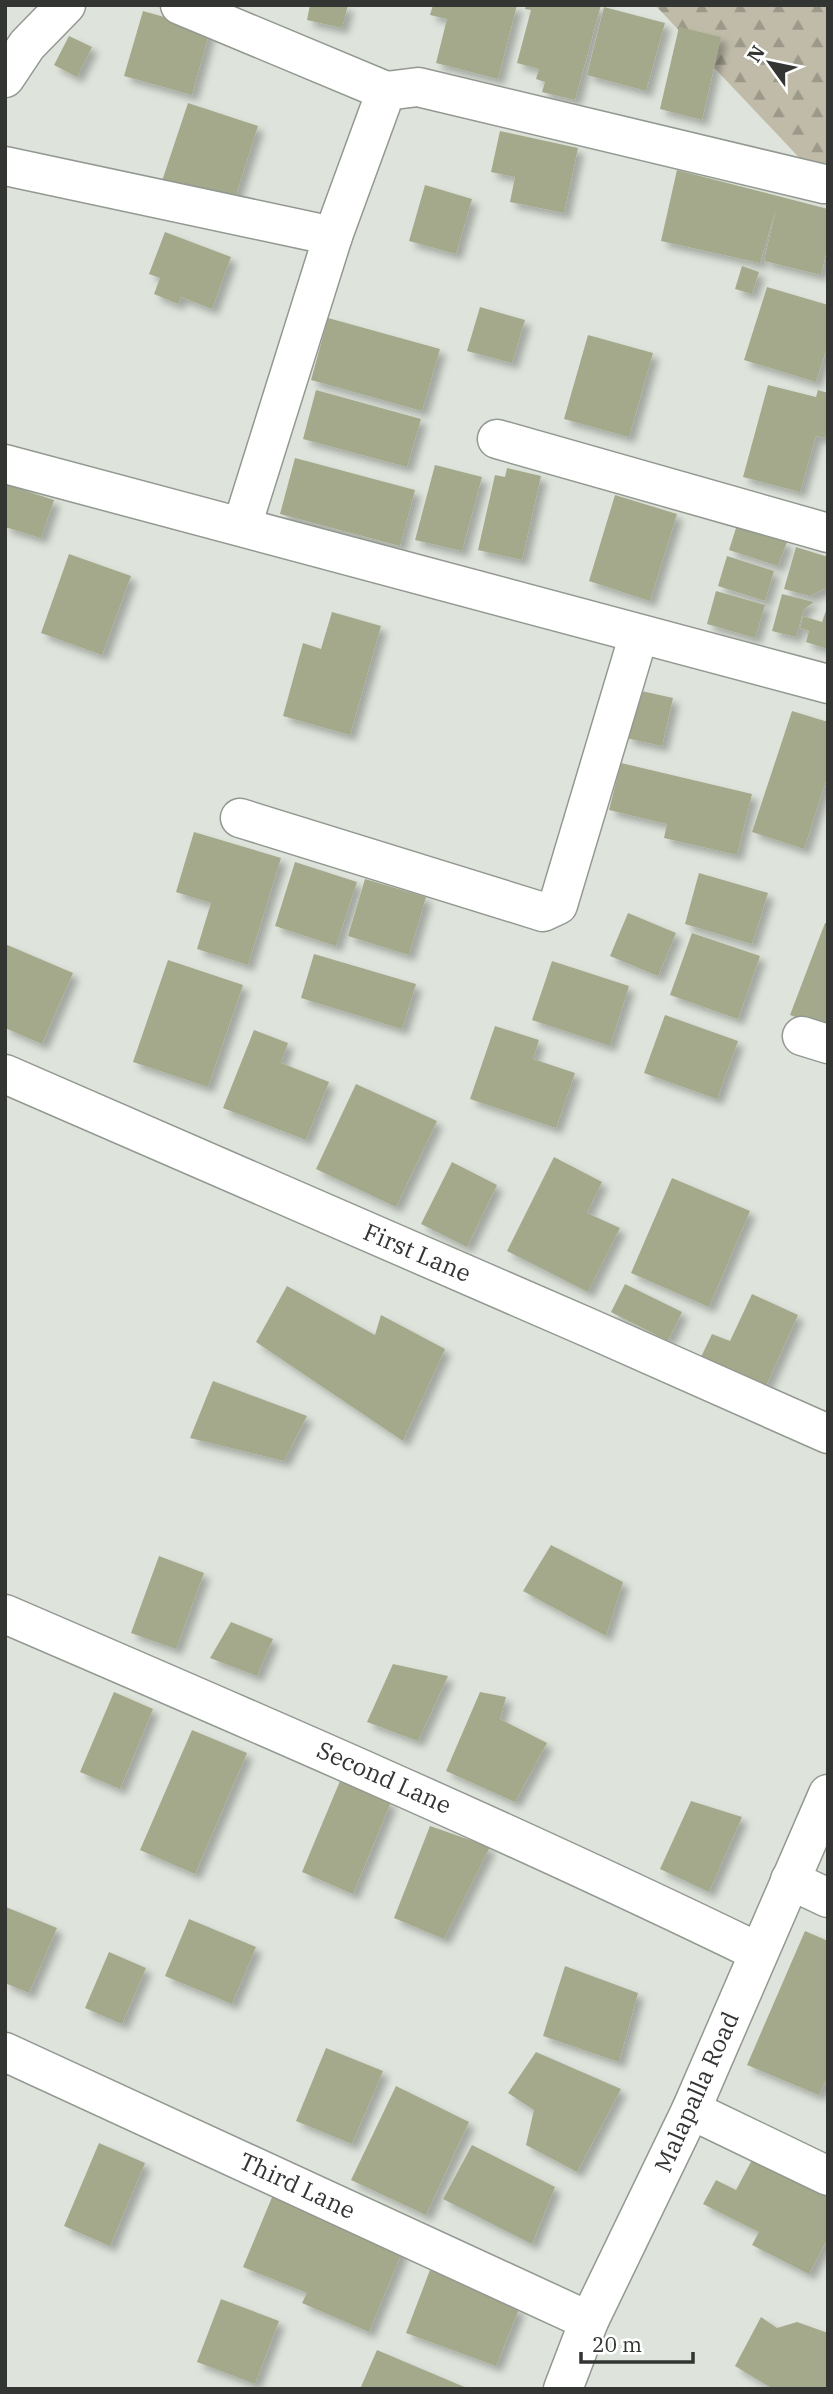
<svg xmlns="http://www.w3.org/2000/svg" width="833" height="2394" font-family="'IBM Plex Serif',serif">
  <style>
    .forest { fill: url(#forest-firs) }
    .building { fill: #a4a98c; filter: url(#shadow) }
    .lines { fill: none; stroke-linecap: round; stroke-linejoin: round }
    .street-casing { stroke: #929990; stroke-width: 41 }
    .secondary-casing { stroke: #929990; stroke-width: 41 }
    .street { stroke: #fff; stroke-width: 38 }
    .secondary { stroke: #fff; stroke-width: 38 }
    .labels { text-anchor: middle; stroke-width: 5; stroke-linejoin: round; paint-order: stroke }
    .street-label { font-size: 24px; fill: #323531; stroke: #fff }
  </style>
  <defs>
    <pattern id="forest-firs" width="22" height="20" patternUnits="userSpaceOnUse" patternTransform="scale(1.75)"><rect width="22" height="20" fill="#c0bba9"/><path d="M5 1l3.5 6h-7zM16 11l3.5 6h-7z" fill="#9d998a"/></pattern>
    <filter id="shadow"><feDropShadow dx="6" dy="6" stdDeviation="3.5" flood-color="#0004"/></filter>
  </defs>
  <rect width="100%" height="100%" fill="#dee4db"/>
  <polygon class="forest" points="655,5 828,5 828,183 824,184"/>
  <g class="building">
    <polygon points="310,5 348,5 342,28 307,20"/>
    <polygon points="433,5 517,5 498,79 436,63 447,19 430,15"/>
    <polygon points="526,5 601,5 575,100 542,92 545,82 536,79 539,69 517,63 531,10 525,9"/>
    <polygon points="604,7 665,23 646,91 587,75"/>
    <polygon points="143,11 210,30 192,95 124,76"/>
    <polygon points="679,27 721,37 702,120 660,109"/>
    <polygon points="69,36 92,47 77,77 54,65"/>
    <polygon points="188,103 258,126 233,204 162,181"/>
    <polygon points="500,131 578,148 564,213 510,202 515,177 491,172"/>
    <polygon points="677,170 828,209 828,245 821,275 764,261 776,209 760,263 661,241"/>
    <polygon points="425,185 472,199 456,254 409,241"/>
    <polygon points="165,232 231,257 212,309 181,297 178,304 154,294 160,278 149,274"/>
    <polygon points="742,266 759,272 752,294 735,289"/>
    <polygon points="767,287 828,305 828,345 816,382 744,360"/>
    <polygon points="480,307 525,320 512,363 467,351"/>
    <polygon points="328,318 440,349 422,411 311,380"/>
    <polygon points="588,335 653,353 629,437 564,419"/>
    <polygon points="768,385 816,397 818,390 828,393 828,428 825,438 816,436 800,492 743,477"/>
    <polygon points="316,390 421,419 407,467 303,439"/>
    <polygon points="295,458 415,490 400,546 280,514"/>
    <polygon points="435,465 482,477 462,551 415,540"/>
    <polygon points="507,468 541,476 522,560 478,550 495,475 505,477"/>
    <polygon points="5,484 54,500 41,538 5,527"/>
    <polygon points="615,495 677,514 650,601 589,581"/>
    <polygon points="737,525 787,542 778,566 729,550"/>
    <polygon points="796,547 828,557 828,587 810,596 784,589"/>
    <polygon points="69,554 131,576 102,655 41,633"/>
    <polygon points="727,556 774,571 765,601 718,586"/>
    <polygon points="716,591 765,605 755,638 707,624"/>
    <polygon points="782,594 814,602 804,609 796,637 772,631"/>
    <polygon points="828,605 828,649 806,642 809,631 800,628 803,616 822,622"/>
    <polygon points="332,612 381,626 350,735 283,716 303,643 321,649"/>
    <polygon points="637,690 673,698 662,746 626,738"/>
    <polygon points="792,711 828,722 828,775 804,849 752,832"/>
    <polygon points="621,763 752,794 737,855 664,838 667,824 609,810"/>
    <polygon points="194,832 281,858 248,965 197,949 211,903 176,892"/>
    <polygon points="295,862 357,882 336,946 275,926"/>
    <polygon points="699,873 768,893 752,944 685,924"/>
    <polygon points="365,879 426,897 409,955 348,936"/>
    <polygon points="628,913 676,933 658,976 610,956"/>
    <polygon points="825,923 828,924 828,1029 790,1015"/>
    <polygon points="692,933 760,956 738,1019 670,995"/>
    <polygon points="5,944 73,973 42,1044 5,1028"/>
    <polygon points="314,954 416,984 402,1029 301,998"/>
    <polygon points="168,960 243,985 208,1087 133,1062"/>
    <polygon points="552,961 629,986 610,1046 532,1020"/>
    <polygon points="665,1015 738,1041 717,1099 644,1073"/>
    <polygon points="495,1026 539,1040 533,1059 575,1073 556,1128 470,1099"/>
    <polygon points="254,1030 288,1043 281,1063 329,1082 306,1140 223,1108"/>
    <polygon points="356,1084 437,1121 396,1207 316,1169"/>
    <polygon points="554,1157 602,1182 587,1213 620,1228 588,1292 507,1251"/>
    <polygon points="452,1162 497,1185 467,1247 421,1224"/>
    <polygon points="672,1178 750,1211 709,1307 631,1273"/>
    <polygon points="625,1284 682,1312 668,1341 611,1312"/>
    <polygon points="287,1286 375,1335 381,1315 445,1349 403,1441 256,1342"/>
    <polygon points="752,1294 798,1315 766,1386 701,1357 712,1334 730,1341"/>
    <polygon points="213,1381 307,1416 284,1461 190,1438"/>
    <polygon points="551,1545 623,1582 606,1636 523,1591"/>
    <polygon points="159,1556 204,1573 176,1649 131,1633"/>
    <polygon points="231,1622 273,1639 257,1676 210,1658"/>
    <polygon points="393,1664 448,1676 418,1741 367,1722"/>
    <polygon points="114,1692 153,1709 120,1789 80,1772"/>
    <polygon points="480,1692 506,1697 500,1719 547,1743 515,1802 446,1771"/>
    <polygon points="192,1730 247,1753 195,1874 140,1850"/>
    <polygon points="340,1781 391,1802 353,1894 302,1872"/>
    <polygon points="691,1801 742,1817 709,1892 660,1869"/>
    <polygon points="430,1826 490,1847 444,1939 394,1918"/>
    <polygon points="6,1907 57,1928 29,1993 5,1983"/>
    <polygon points="189,1919 256,1947 232,2004 165,1976"/>
    <polygon points="805,1931 828,1941 828,2076 819,2095 747,2065"/>
    <polygon points="109,1952 146,1968 122,2024 85,2008"/>
    <polygon points="565,1966 638,1993 619,2062 543,2036"/>
    <polygon points="326,2048 383,2071 352,2144 296,2121"/>
    <polygon points="536,2052 621,2089 577,2172 526,2145 534,2110 508,2093"/>
    <polygon points="396,2086 469,2122 426,2215 351,2180"/>
    <polygon points="99,2143 145,2163 110,2246 64,2226"/>
    <polygon points="472,2145 555,2187 532,2244 443,2199"/>
    <polygon points="753,2158 828,2196 828,2238 809,2274 752,2245 759,2232 703,2204 716,2180 736,2190"/>
    <polygon points="275,2190 405,2245 369,2332 302,2303 307,2293 243,2267"/>
    <polygon points="430,2270 519,2309 496,2366 406,2333"/>
    <polygon points="221,2299 279,2321 255,2384 197,2362"/>
    <polygon points="761,2317 777,2328 797,2322 828,2333 828,2389 773,2389 735,2366"/>
    <polygon points="377,2350 469,2389 360,2389"/>
  </g>
  <g class="lines">
    <g class="street-casing">
      <g id="street">
        <polyline points="180,5 386,91"/>
        <polyline points="5,78 27,45 66,5"/>
        <polyline points="5,166 333,236"/>
        <polyline points="497,439 828,533"/>
        <polyline points="5,464 828,684"/>
        <polyline points="242,526 333,236 386,91 418,87 824,184"/>
        <polyline points="240,818 543,912 558,905 639,634"/>
        <polyline points="802,1036 828,1044"/>
        <polyline points="5,1074 587,1327 828,1434"/>
        <path d="M5,1614C258,1723 511,1832 758,1952"/>
        <polyline points="790,1880 828,1898"/>
        <polyline points="5,2052 589,2321"/>
        <polyline points="691,2110 828,2176"/>
      </g>
    </g>
    <g class="secondary-casing">
      <polyline id="secondary" points="563,2389 589,2321 691,2110 828,1794"/>
    </g>
    <use href="#street" class="street"/>
    <use href="#secondary" class="secondary"/>
  </g>
  <g class="labels">
    <g class="street-label">
      <text transform="translate(417 1253) rotate(23)" y="8">First Lane</text>
      <text transform="translate(384 1778) rotate(24)" y="8">Second Lane</text>
      <text transform="translate(697 2092) rotate(-66)" y="8">Malapalla Road</text>
      <text transform="translate(297 2186) rotate(25)" y="8">Third Lane</text>
    </g>
  </g>
  <rect width="833" height="2394" fill="none" stroke="#323531" stroke-width="14"/>
  <g transform="translate(770 63) rotate(303)" stroke="#ffffff" stroke-width="5" paint-order="stroke">
  <path d="M0-5L12 26L0 18L-12 26Z" fill="#323531"/>
  <text y="-10" font-size="19" font-weight="bold" text-anchor="middle" fill="#323531">N</text>
  </g>
  <path d="M581 2352v10h112v-10" fill="none" stroke="#323531" stroke-width="3.5"/>
  <text x="592" y="2352" font-size="21" fill="#323531" stroke="#ffffff" stroke-width="5" paint-order="stroke">20 m</text>
</svg>
